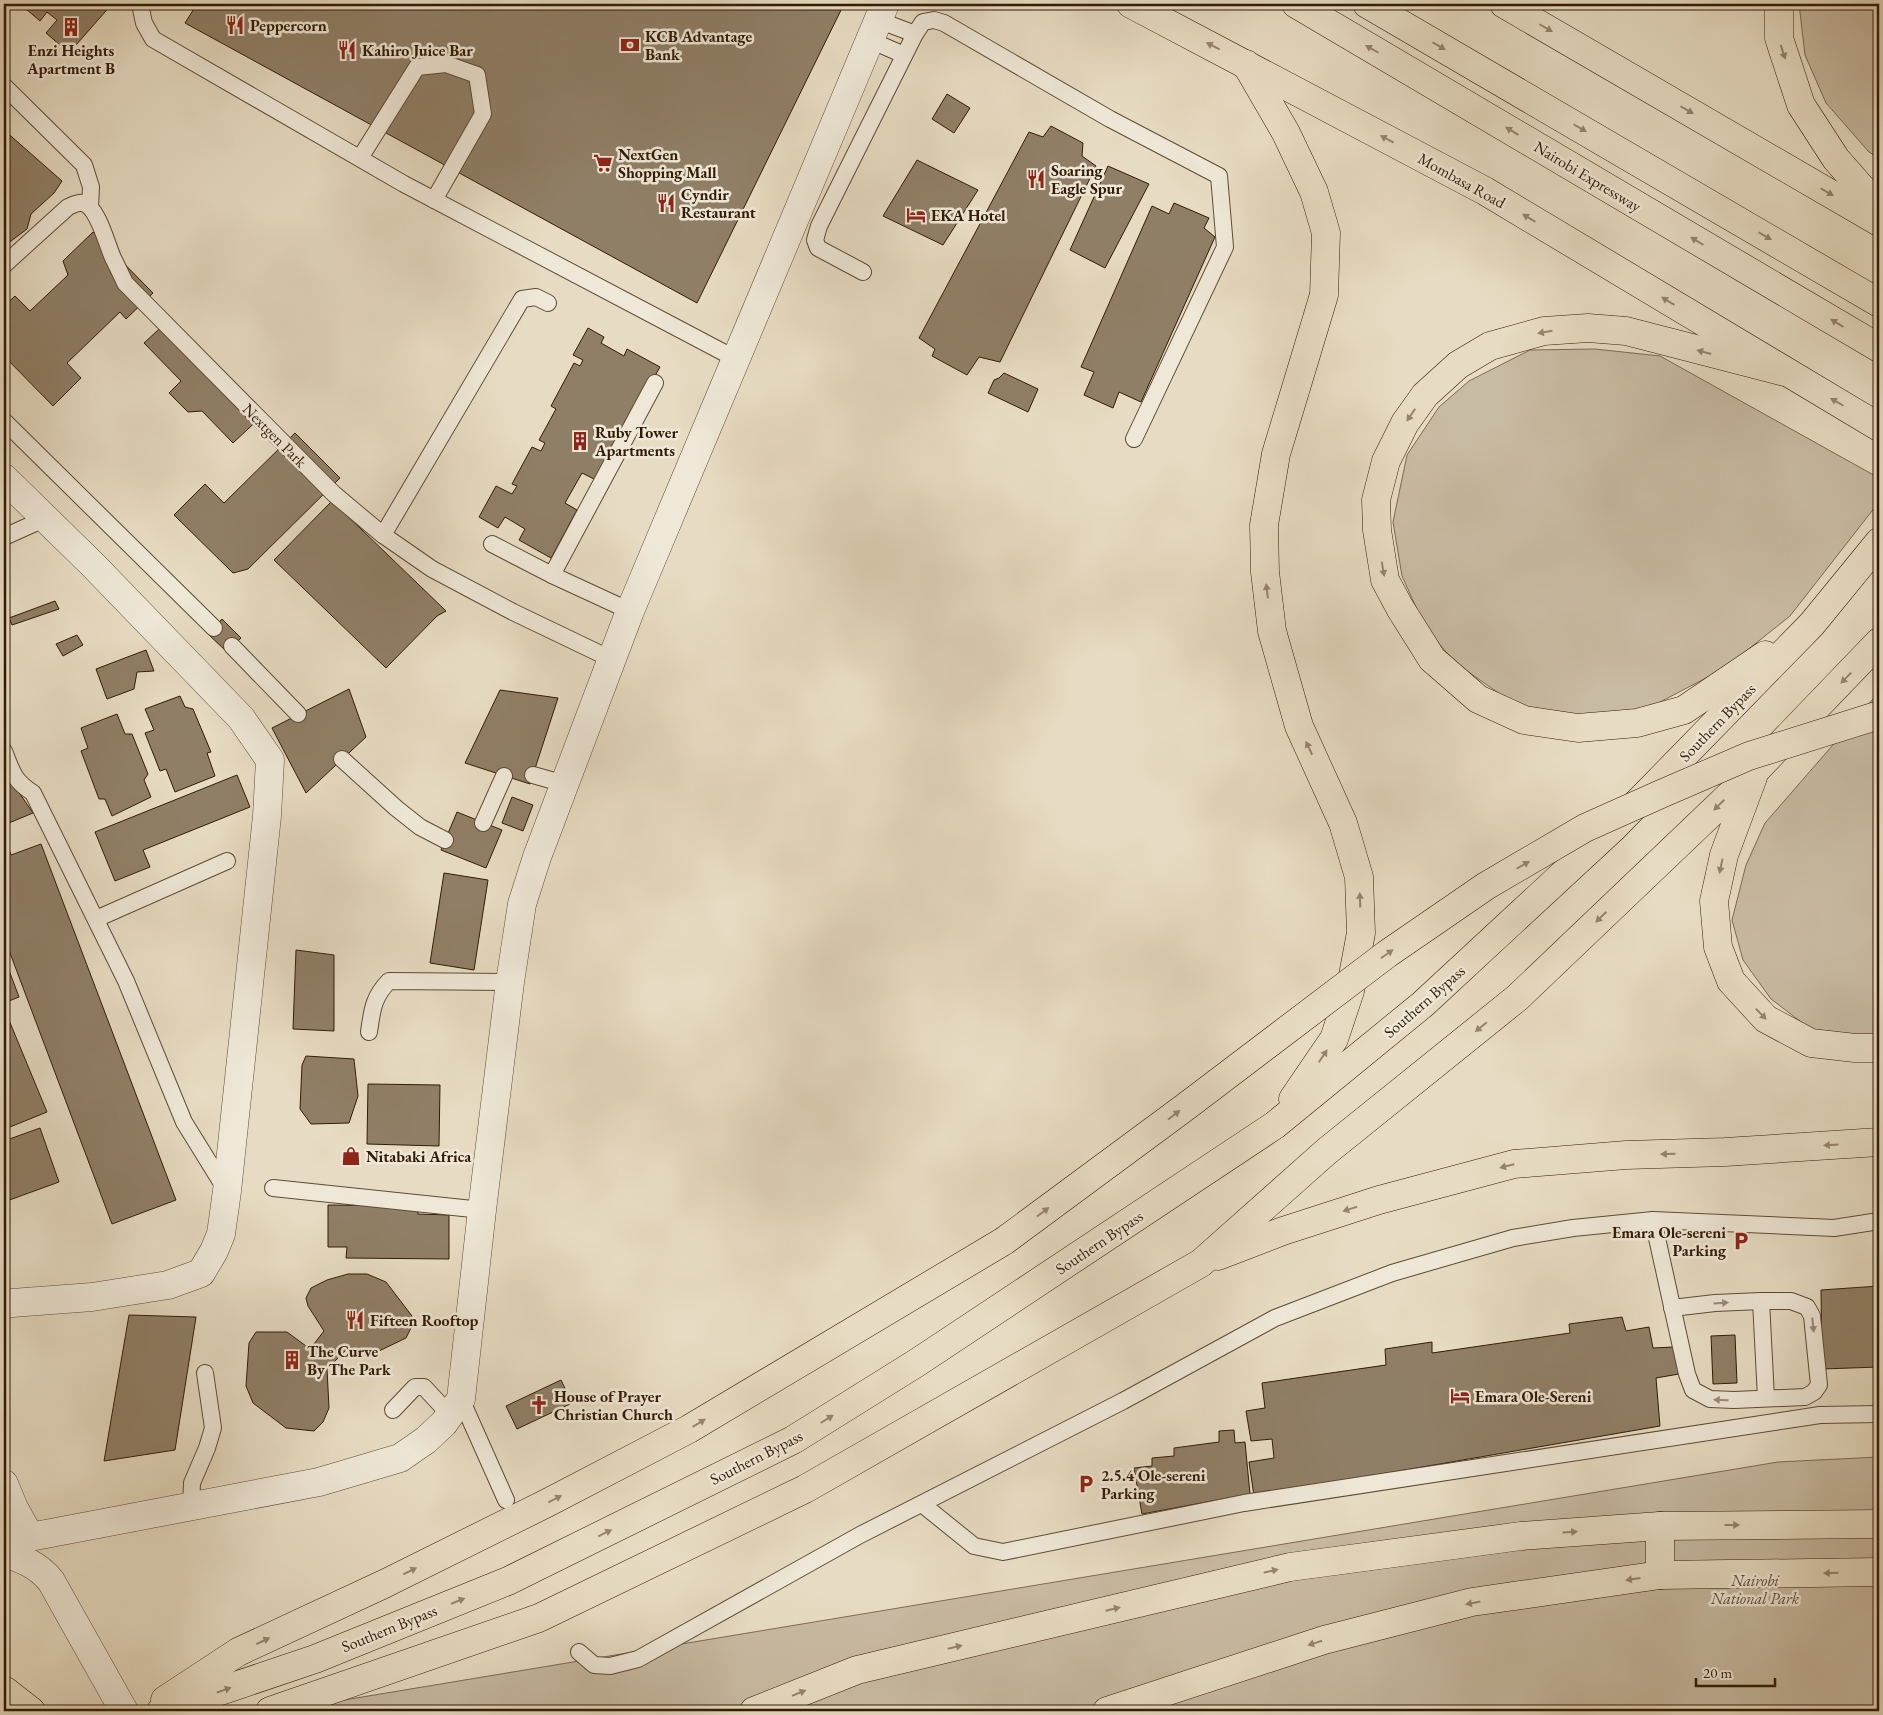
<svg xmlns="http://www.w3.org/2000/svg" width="1883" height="1715" font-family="'EB Garamond',serif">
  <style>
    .green { fill: #c8bba3; stroke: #7c6b54 }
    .building { fill: #907f67; stroke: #311b04 }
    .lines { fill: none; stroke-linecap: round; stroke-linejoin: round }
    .lane-casing { stroke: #5e4b34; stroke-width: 18 }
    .street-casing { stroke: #5e4b34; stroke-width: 29 }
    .primary-casing { stroke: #311b04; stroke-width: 29 }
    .highway-casing { stroke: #311b04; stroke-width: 29 }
    .lane { stroke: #efe8d8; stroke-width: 16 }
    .street { stroke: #efe8d8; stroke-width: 28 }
    .primary { stroke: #e7dcc3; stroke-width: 28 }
    .highway { stroke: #e7dcc3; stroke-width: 28 }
    .highway-bridge-casing { stroke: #311b04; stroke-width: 29; stroke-linecap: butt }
    .highway-bridge { stroke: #e7dcc3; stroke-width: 28 }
    .oneway { fill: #95856d }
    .oneway2 { fill: #9a8c79 }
    .labels { text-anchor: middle; stroke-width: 5; stroke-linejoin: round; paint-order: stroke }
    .poi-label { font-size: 16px; font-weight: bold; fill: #311b04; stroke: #efe8d8; text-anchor: start }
    .street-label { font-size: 16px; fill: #311b04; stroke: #efe8d8 }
    .park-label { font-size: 16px; font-style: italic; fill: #5e4b34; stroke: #efe8d8 }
  </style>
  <rect width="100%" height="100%" fill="#e7dcc3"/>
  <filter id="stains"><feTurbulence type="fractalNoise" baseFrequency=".004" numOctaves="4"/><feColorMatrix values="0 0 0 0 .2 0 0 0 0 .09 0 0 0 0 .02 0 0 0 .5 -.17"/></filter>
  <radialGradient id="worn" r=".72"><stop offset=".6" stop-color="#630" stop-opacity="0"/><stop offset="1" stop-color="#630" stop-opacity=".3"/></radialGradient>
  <g class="green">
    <polygon points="1799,4 1879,4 1879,158 1869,152 1826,103 1805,55"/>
    <polygon points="1595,349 1660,356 1879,478 1879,502 1790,616 1725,668 1639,713 1570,720 1513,703 1454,662 1424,625 1402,576 1393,522 1407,455 1439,407 1469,381 1530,350"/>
    <polygon points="1879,692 1879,1035 1817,1034 1771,999 1743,960 1732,920 1746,865 1765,823"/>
    <polygon points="1879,1457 1879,1711 278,1711 1778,1462"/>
  </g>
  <g class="building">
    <polygon points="30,4 112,4 69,53 46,33 57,20 47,12 40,21 26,9"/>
    <polygon points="197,4 844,4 697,303 185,23"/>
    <polygon points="947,94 970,108 954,133 932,119"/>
    <polygon points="1051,126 1083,143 1082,156 1096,166 1000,362 979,357 967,375 932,356 935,349 919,338 1029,132 1043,137"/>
    <polygon points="4,130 62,181 54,193 31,214 27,229 7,244 4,242"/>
    <polygon points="917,160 978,190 943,245 883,216"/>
    <polygon points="1108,166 1149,184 1105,268 1070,250"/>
    <polygon points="1174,203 1209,218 1204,228 1215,237 1141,402 1119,392 1113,408 1084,395 1094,372 1081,367 1152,206 1169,214"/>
    <polygon points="93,232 153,293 126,319 120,312 67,363 81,378 53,406 4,356 4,306 15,296 30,311 68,275 63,261"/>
    <polygon points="170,319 263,415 233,443 202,411 188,412 169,393 181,381 144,343"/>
    <polygon points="588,328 604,337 601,343 624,356 627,349 660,367 596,480 582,473 565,503 577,510 551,558 519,540 525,529 505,517 498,528 479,517 496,486 512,494 517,486 512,484 532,447 541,451 545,443 539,440 556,409 551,406 574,363 580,366 583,360 573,355"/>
    <polygon points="1004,373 1038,389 1028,412 988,393 994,380 999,378"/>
    <polygon points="295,433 340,478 248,569 233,573 174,515 205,484 224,503"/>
    <polygon points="332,501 446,611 437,616 386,668 274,560"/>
    <polygon points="55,601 59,609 12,625 9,618"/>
    <polygon points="222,619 241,638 227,652 208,634"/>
    <polygon points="77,635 83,645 63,656 56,644"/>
    <polygon points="146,650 154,671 137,672 134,689 107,699 96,669"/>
    <polygon points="349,689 366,737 306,793 272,728"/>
    <polygon points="500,690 558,698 530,784 465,763"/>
    <polygon points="180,696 185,707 193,709 211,752 207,753 215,776 175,792 166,769 160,771 145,733 154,730 145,709"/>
    <polygon points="117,714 125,734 132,734 148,774 144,780 151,797 112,816 105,799 99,799 81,751 88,748 81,728"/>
    <polygon points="7,775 33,813 4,825 4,777"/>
    <polygon points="237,775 250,807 143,850 150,867 115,881 95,832"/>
    <polygon points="512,797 533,805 523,831 502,823"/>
    <polygon points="457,812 502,830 486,868 441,850"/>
    <polygon points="5,838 11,855 41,844 176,1200 112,1224 4,937"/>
    <polygon points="444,873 488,880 474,970 430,963"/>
    <polygon points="296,950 334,955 334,1031 293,1029"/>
    <polygon points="4,957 19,997 4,1003"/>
    <polygon points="4,1013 6,1013 47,1112 5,1129"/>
    <polygon points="306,1056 354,1059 358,1096 349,1123 311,1124 300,1109 302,1065"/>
    <polygon points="368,1084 440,1085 439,1146 367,1144"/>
    <polygon points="40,1128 59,1182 4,1202 4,1141"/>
    <polygon points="328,1205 418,1206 418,1214 449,1215 449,1259 346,1258 347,1247 328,1247"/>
    <polygon points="348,1274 367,1274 386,1282 412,1316 411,1328 406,1338 379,1351 363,1351 349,1347 327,1369 329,1408 323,1422 314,1431 286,1428 253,1403 246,1386 249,1343 256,1332 287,1332 310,1349 324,1331 308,1306 306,1298 311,1288 327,1280"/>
    <polygon points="1879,1286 1879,1367 1822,1369 1821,1290"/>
    <polygon points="129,1315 196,1317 175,1450 104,1461"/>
    <polygon points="1622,1317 1626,1331 1649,1327 1653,1348 1674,1347 1679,1374 1656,1378 1660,1426 1254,1496 1249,1462 1274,1458 1272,1439 1251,1441 1246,1411 1265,1408 1262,1383 1386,1365 1385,1349 1432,1342 1432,1353 1570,1333 1569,1324"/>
    <polygon points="1735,1335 1737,1383 1713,1384 1711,1336"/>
    <polygon points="561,1380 572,1403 517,1429 506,1406"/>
    <polygon points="1234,1430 1235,1443 1245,1442 1250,1494 1142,1514 1134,1468 1152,1466 1152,1458 1174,1456 1174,1448 1219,1442 1219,1431"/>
  </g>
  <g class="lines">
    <g class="lane-casing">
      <g id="lane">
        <polyline points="140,4 144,23 153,39 404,184 736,359"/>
        <polyline points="878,20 915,34"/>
        <polyline points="870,40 904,55"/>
        <polyline points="4,86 84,165 91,187 90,207"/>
        <polyline points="360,158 417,67 446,64 477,75 483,114 434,200"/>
        <path d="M4,265L68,207C73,205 78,202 83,203C98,207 107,245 113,258C117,266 121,274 125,283L334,494L383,535L432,569L513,612L611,659"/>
        <polyline points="863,272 818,248 815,240 819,226 915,34 923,22 934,20 944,23 1110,119 1219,176 1225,247 1134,439"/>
        <polyline points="4,421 214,628"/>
        <polyline points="383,535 522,299 536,297 548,303"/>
        <polyline points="4,537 44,519"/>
        <polyline points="492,544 552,575 630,611"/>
        <polyline points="552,575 655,383"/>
        <polyline points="232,646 298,714"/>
        <path d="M4,751C12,771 13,780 33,793L126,981L184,1122L226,1190"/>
        <polyline points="342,759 396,808 420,827 445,840"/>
        <polyline points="533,775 565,784"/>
        <polyline points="483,823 504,776"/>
        <polyline points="96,919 227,861"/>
        <path d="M369,1032C372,1011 373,997 389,981L510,982"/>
        <polyline points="273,1188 482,1210"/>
        <polyline points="1653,1220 1687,1374 1693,1390 1710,1399 1734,1400 1805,1397 1814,1392 1819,1385 1812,1316 1807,1307 1791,1301 1761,1301"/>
        <polyline points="1672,1308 1715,1303 1761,1301 1766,1398"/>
        <polyline points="461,1399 506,1500"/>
        <polyline points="393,1410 415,1387 424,1387 450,1415"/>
        <polyline points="922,1504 974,1546 1003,1552 1244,1503 1820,1415 1879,1414"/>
        <polyline points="191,1507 192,1483 207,1448 213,1428 205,1373"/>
        <polyline points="579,1652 594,1665 610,1666 638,1659 860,1535 1123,1401 1275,1318 1392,1273 1513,1238 1573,1228 1653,1220 1834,1228 1879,1221"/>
      </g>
    </g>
    <g class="street-casing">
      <g id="street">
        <polyline points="4,478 93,565 241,718 270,760 267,816 227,1191 221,1234 214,1251 201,1273 168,1285 92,1297 12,1303 4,1305"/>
        <polyline points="4,1484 14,1508 30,1537"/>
        <polyline points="4,1540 30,1537 319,1482 400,1458 426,1440 444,1423 461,1399 482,1210 510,982 522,904 537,857 630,611 885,4"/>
        <path d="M4,1553C23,1559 38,1565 51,1581L124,1711"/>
      </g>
    </g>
    <g class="primary-casing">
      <g id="primary">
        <polyline points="1660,1526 1660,1575"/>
        <polyline points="4,1690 31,1711"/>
        <polyline points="754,1711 857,1670 1290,1567 1521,1536 1660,1526 1879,1524"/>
        <polyline points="1107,1711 1324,1640 1472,1602 1660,1575 1879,1572"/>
      </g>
    </g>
    <g class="highway-casing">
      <g id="highway">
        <polyline points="1131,4 1485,191 1879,427"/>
        <polyline points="1296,4 1879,348"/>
        <polyline points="1367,4 1879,303"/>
        <polyline points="1504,4 1879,222"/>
        <polyline points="1779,4 1779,38 1801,105 1836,159 1879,208"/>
        <polyline points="1246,64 1286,133 1314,192 1326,233 1324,295 1276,454 1264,525 1265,572 1272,631 1299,726 1343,823 1359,877 1361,933 1350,991 1334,1039 1293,1099"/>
        <polyline points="1765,655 1684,710 1637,723 1578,728 1524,720 1478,699 1432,659 1400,608 1385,580 1377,530 1376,500 1386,461 1405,423 1425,395 1458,365 1490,346 1544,331 1588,328 1626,331 1785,372"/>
        <polyline points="1753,777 1724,855 1714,901 1718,947 1731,981 1766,1019 1811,1043 1855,1048 1879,1048"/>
        <polyline points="1218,1256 1283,1231 1379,1200 1514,1164 1626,1155 1725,1152 1879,1142"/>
        <polyline points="165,1700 238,1652 384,1584 547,1503 689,1429 1004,1241"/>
        <polyline points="161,1711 315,1659 508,1581 793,1440 918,1362 1275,1125 1423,1004 1613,828 1812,624 1879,542"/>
        <polyline points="270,1711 539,1618 805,1489 1201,1263 1327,1151 1517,998 1755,771 1879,642"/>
      </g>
    </g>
    <use href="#lane" class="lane"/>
    <use href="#street" class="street"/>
    <use href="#primary" class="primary"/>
    <use href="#highway" class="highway"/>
    <g class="highway-bridge-casing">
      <polyline id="highway-bridge" points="1004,1241 1184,1108 1387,954 1486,886 1585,828 1661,794 1749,756 1879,715"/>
    </g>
    <use href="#highway-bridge" class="highway-bridge"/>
  </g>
  <defs><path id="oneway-solid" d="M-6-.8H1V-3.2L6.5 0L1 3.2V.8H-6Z" transform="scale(1.25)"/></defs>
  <g class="oneway">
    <use href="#oneway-solid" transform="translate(1546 28) rotate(30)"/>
    <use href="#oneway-solid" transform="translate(1213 46) rotate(-153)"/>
    <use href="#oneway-solid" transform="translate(1439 46) rotate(30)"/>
    <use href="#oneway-solid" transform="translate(1372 49) rotate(-150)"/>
    <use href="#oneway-solid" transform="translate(1783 52) rotate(72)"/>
    <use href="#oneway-solid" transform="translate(1687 110) rotate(30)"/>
    <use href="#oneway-solid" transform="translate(1580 128) rotate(30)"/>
    <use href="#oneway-solid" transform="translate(1512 131) rotate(-149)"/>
    <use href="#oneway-solid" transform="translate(1387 139) rotate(-152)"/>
    <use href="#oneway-solid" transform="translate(1827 192) rotate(30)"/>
    <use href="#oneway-solid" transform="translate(1529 218) rotate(-149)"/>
    <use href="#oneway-solid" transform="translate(1765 236) rotate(30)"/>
    <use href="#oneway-solid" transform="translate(1697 241) rotate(-149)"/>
    <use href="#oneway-solid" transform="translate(1668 301) rotate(-149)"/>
    <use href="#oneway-solid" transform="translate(1837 323) rotate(-149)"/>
    <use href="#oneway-solid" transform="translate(1545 332) rotate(170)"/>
    <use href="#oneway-solid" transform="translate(1704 352) rotate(-165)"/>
    <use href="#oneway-solid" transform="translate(1837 402) rotate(-150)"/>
    <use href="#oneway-solid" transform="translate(1411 415) rotate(124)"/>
    <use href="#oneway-solid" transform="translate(1383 569) rotate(80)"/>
    <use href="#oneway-solid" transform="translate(1267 591) rotate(-97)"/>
    <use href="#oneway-solid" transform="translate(1846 678) rotate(134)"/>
    <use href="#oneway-solid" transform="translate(1309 748) rotate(-115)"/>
    <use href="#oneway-solid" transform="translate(1719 805) rotate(136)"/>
    <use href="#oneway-solid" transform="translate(1523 865) rotate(-30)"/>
    <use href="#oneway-solid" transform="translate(1721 866) rotate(102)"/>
    <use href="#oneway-solid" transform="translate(1360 900) rotate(-92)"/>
    <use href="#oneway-solid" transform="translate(1601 917) rotate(136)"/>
    <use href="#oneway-solid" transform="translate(1387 954) rotate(-35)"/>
    <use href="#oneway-solid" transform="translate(1761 1014) rotate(46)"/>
    <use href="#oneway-solid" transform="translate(1481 1027) rotate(141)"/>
    <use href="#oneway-solid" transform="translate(1323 1056) rotate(-56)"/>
    <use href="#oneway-solid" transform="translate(1174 1115) rotate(-37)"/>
    <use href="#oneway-solid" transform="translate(1831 1145) rotate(176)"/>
    <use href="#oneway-solid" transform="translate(1668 1154) rotate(178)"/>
    <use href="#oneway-solid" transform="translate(1507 1166) rotate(166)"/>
    <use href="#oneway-solid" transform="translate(1350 1209) rotate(162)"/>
    <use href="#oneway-solid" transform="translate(1043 1212) rotate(-37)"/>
    <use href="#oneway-solid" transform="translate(827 1419) rotate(-32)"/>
    <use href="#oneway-solid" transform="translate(699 1423) rotate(-31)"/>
    <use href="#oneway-solid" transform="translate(555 1499) rotate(-27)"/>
    <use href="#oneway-solid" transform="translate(1732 1525)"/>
    <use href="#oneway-solid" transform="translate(1570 1532) rotate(-4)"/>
    <use href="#oneway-solid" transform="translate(605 1533) rotate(-26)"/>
    <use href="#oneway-solid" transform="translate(410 1571) rotate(-26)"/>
    <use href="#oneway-solid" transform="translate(1271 1571) rotate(-13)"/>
    <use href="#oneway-solid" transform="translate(1831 1573) rotate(179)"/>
    <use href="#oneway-solid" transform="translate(1633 1579) rotate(172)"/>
    <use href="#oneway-solid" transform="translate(458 1601) rotate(-22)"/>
    <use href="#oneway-solid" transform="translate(1473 1603) rotate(169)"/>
    <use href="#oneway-solid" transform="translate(1113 1609) rotate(-13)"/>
    <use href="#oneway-solid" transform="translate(263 1641) rotate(-25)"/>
    <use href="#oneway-solid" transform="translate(1315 1643) rotate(162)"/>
    <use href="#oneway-solid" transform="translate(955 1647) rotate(-13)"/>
    <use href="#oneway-solid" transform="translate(224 1690) rotate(-19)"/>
    <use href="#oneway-solid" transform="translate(799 1693) rotate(-22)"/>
  </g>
  <g class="oneway2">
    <use href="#oneway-solid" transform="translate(1721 1303) rotate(-3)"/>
    <use href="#oneway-solid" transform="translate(1813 1325) rotate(84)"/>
    <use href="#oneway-solid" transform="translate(1721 1400) rotate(-178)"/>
  </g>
  <defs>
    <g id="restaurant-bare" transform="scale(1.5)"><path d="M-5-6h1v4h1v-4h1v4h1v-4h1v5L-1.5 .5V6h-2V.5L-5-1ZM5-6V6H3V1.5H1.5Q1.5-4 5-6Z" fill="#8f2418" stroke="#efe8d8" stroke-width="2.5" paint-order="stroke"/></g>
    <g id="building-bare" transform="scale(1.5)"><path d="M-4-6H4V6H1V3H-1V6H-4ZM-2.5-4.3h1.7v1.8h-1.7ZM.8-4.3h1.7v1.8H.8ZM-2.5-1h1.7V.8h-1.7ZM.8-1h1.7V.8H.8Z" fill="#8f2418" stroke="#efe8d8" stroke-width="2.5" paint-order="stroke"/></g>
    <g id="bank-bare" transform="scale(1.5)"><path d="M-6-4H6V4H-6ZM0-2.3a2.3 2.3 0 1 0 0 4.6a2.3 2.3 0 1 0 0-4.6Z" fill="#8f2418" stroke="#efe8d8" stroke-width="2.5" paint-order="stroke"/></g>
    <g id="supermarket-bare" transform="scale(1.5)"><path d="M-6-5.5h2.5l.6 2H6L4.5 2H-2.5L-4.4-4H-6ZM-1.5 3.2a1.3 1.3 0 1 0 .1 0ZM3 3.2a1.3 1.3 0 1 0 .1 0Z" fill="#8f2418" stroke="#efe8d8" stroke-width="2.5" paint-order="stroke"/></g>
    <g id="hotel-bare" transform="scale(1.5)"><path d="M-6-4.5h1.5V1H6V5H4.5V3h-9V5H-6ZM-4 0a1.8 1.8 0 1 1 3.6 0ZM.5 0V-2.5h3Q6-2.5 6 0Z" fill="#8f2418" stroke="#efe8d8" stroke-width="2.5" paint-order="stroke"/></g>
    <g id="shop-bare" transform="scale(1.5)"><path d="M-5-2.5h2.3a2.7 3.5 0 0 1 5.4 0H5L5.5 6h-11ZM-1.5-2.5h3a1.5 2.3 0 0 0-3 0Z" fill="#8f2418" stroke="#efe8d8" stroke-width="2.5" paint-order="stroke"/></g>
    <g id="parking-bare" transform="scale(1.5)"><path d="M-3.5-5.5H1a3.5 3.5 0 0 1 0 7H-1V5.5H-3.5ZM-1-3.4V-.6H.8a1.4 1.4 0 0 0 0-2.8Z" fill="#8f2418" stroke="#efe8d8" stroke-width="2.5" paint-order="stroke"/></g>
    <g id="church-bare" transform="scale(1.5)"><path d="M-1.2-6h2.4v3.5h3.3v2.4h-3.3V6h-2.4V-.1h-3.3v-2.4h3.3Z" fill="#8f2418" stroke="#efe8d8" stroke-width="2.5" paint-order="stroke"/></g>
  </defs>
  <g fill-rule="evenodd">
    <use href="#restaurant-bare" x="235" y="25"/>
    <use href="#building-bare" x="71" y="27"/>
    <use href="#bank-bare" x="630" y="45"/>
    <use href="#restaurant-bare" x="347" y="50"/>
    <use href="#supermarket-bare" x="603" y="163"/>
    <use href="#restaurant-bare" x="1036" y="179"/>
    <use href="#restaurant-bare" x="666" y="203"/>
    <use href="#hotel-bare" x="916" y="215"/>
    <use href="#building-bare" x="580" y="441"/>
    <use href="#shop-bare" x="351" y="1156"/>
    <use href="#parking-bare" x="1741" y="1241"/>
    <use href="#restaurant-bare" x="355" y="1320"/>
    <use href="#building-bare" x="292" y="1360"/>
    <use href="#hotel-bare" x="1460" y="1396"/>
    <use href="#church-bare" x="539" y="1405"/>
    <use href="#parking-bare" x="1086" y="1484"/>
  </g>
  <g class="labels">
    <g class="poi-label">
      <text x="250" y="31">Peppercorn</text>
      <text x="645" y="42">KCB Advantage<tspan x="645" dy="18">Bank</tspan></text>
      <text x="71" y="56" text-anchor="middle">Enzi Heights<tspan x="71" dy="18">Apartment B</tspan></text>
      <text x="362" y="56">Kahiro Juice Bar</text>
      <text x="618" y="160">NextGen<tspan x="618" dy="18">Shopping Mall</tspan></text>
      <text x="1051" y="176">Soaring<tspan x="1051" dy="18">Eagle Spur</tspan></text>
      <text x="681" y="200">Cyndir<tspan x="681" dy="18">Restaurant</tspan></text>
      <text x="931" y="221">EKA Hotel</text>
      <text x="595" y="438">Ruby Tower<tspan x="595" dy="18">Apartments</tspan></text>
      <text x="366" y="1162">Nitabaki Africa</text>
      <text x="1726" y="1238" text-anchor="end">Emara Ole-sereni<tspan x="1726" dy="18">Parking</tspan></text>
      <text x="370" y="1326">Fifteen Rooftop</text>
      <text x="307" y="1357">The Curve<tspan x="307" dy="18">By The Park</tspan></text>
      <text x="554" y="1402">House of Prayer<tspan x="554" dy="18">Christian Church</tspan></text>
      <text x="1475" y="1402">Emara Ole-Sereni</text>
      <text x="1101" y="1481">2.5.4 Ole-sereni<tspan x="1101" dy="18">Parking</tspan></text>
    </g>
    <g class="street-label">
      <text transform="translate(1588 176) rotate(31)" y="6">Nairobi Expressway</text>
      <text transform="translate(1462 180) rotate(29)" y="6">Mombasa Road</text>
      <text transform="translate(275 435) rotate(45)" y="6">Nextgen Park</text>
      <text transform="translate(1717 722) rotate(-46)" y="6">Southern Bypass</text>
      <text transform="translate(1424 1001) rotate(-41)" y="6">Southern Bypass</text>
      <text transform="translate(1099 1242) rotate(-34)" y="6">Southern Bypass</text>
      <text transform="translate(756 1457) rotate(-27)" y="6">Southern Bypass</text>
      <text transform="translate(389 1628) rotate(-22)" y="6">Southern Bypass</text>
    </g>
    <g class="park-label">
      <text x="1755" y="1586">Nairobi<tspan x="1755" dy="18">National Park</tspan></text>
    </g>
  </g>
  <rect width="1883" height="1715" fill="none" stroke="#e7dcc3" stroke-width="20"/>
  <rect x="5" y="5" width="1873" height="1705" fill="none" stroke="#311b04" stroke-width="2.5"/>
  <rect x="10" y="10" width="1863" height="1695" fill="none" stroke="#311b04"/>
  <path d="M1696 1678v8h79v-8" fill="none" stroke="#311b04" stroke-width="2.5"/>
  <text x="1703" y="1678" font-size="15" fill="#311b04" stroke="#efe8d8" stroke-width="4" paint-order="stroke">20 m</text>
  <rect width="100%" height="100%" filter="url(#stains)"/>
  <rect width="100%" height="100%" fill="url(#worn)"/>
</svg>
